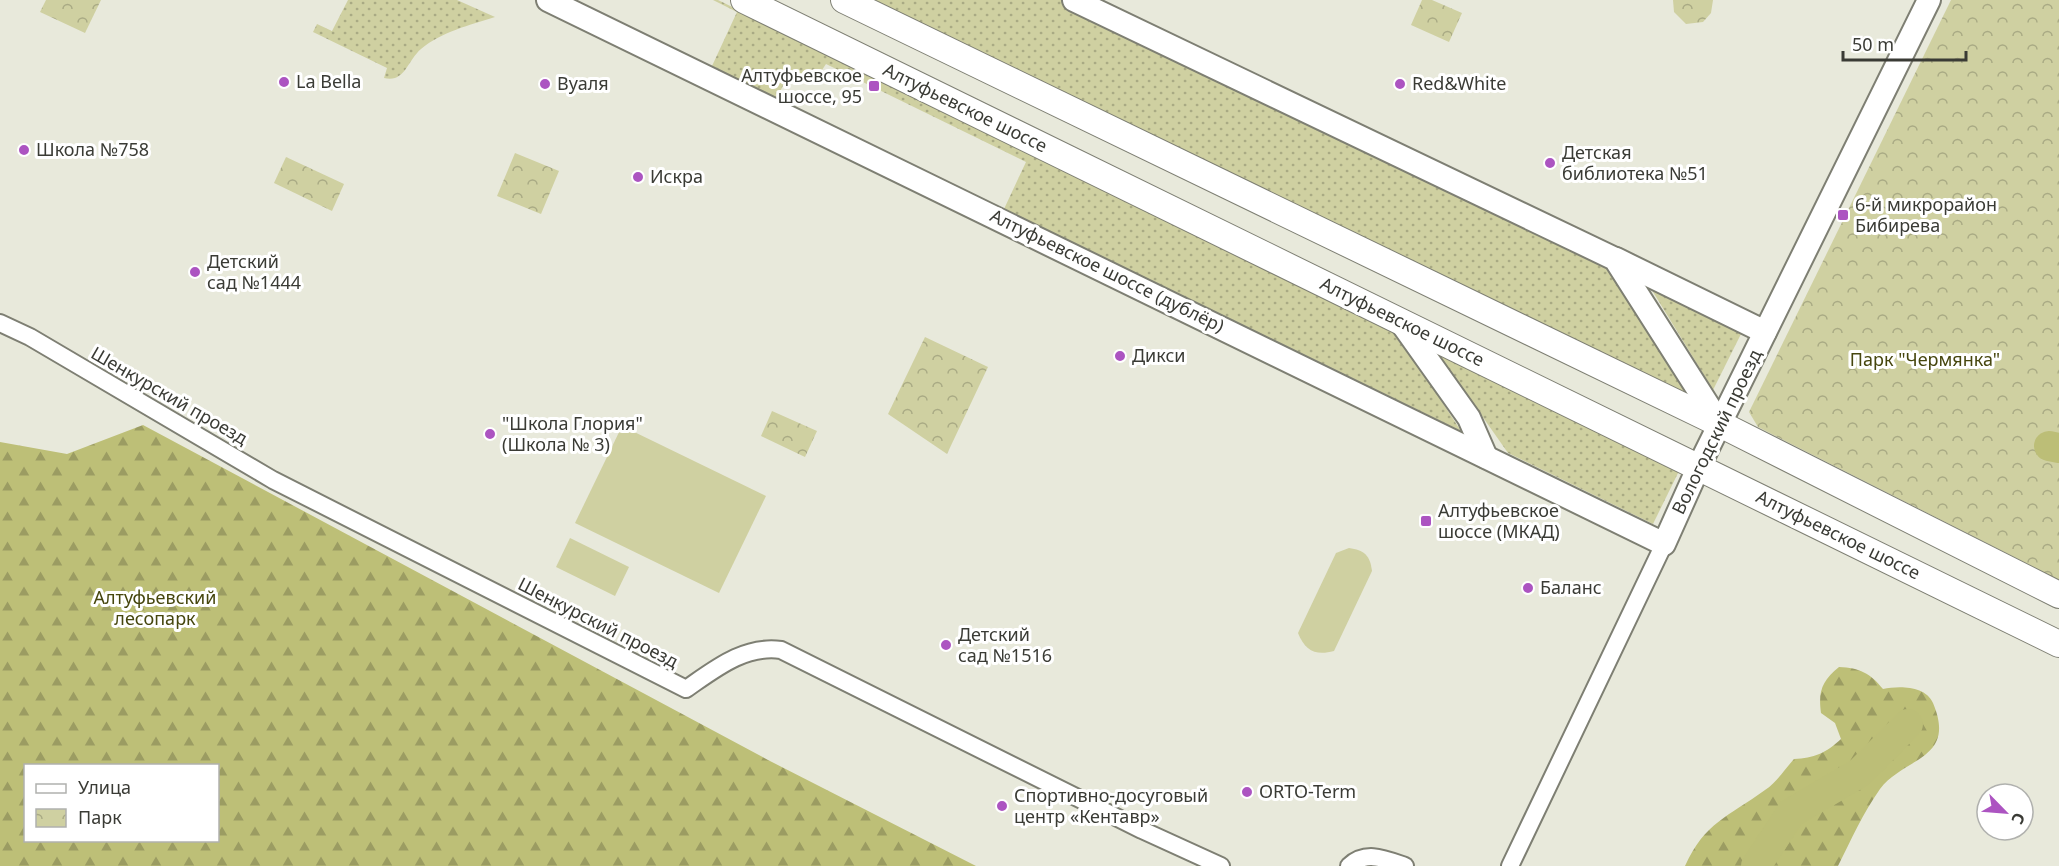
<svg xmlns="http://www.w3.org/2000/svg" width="2059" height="866" font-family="'Noto Sans',sans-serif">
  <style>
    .grass { fill: url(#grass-dots) }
    .forest { fill: url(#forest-firs); fill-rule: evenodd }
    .park { fill: url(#park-crowns) }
    .garden { fill: #cfd0a1 }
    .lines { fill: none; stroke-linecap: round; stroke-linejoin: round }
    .river { stroke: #bcbe77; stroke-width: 30 }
    .street-casing { stroke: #7e7f73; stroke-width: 20 }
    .secondary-casing { stroke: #7e7f73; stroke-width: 26 }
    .primary-casing { stroke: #7e7f73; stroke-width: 28 }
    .street { stroke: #fff; stroke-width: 16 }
    .secondary { stroke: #fff; stroke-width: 22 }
    .primary { stroke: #fff; stroke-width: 26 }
    .poi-dot { fill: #ac54c1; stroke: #fff; stroke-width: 2 }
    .labels { text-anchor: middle; stroke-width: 6; stroke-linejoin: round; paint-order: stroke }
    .poi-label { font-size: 18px; fill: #3a3b35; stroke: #fff; text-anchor: start }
    .street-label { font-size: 18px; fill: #3a3b35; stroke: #fff }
    .park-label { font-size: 18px; fill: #46460e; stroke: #fff }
  </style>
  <defs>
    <pattern id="grass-dots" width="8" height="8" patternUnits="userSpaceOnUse" patternTransform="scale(1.5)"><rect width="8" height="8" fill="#cfd0a1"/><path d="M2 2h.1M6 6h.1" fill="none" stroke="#a9aa84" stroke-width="1.8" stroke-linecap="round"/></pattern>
    <pattern id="forest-firs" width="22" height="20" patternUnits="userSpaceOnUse" patternTransform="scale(1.5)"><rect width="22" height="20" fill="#bdbf77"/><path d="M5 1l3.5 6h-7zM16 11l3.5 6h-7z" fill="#9b9c62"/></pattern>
    <pattern id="park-crowns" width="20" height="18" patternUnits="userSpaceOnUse" patternTransform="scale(1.5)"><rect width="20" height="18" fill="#cfd0a1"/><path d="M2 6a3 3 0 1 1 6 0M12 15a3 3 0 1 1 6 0" fill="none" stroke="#a9aa84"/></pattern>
  </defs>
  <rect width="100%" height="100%" fill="#e8e9db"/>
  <g class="grass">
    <path d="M348,0H457L495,17C470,25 441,32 421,49C407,61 405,83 384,78L387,68L313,32L317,24L332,31Z"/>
    <polygon points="713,0 718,0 1396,331 1461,431 1004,209 1026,162 826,64 816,79 807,79 790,71 777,98 712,66 737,12"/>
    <polygon points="874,0 1061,0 1608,266 1687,394"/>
    <polygon points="1650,287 1742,332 1713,390"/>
    <polygon points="1435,349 1680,469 1653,524 1508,453"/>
  </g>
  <g class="forest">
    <path d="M143,425L768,760L976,866H0V442L67,454ZM26,766H218V840H26Z"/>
    <path d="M1839,667C1860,668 1870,673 1883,689C1898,686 1925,685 1933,703C1957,760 1904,757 1880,789C1863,813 1851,840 1838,866H1685C1705,822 1728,817 1765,790C1776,783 1785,769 1794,759C1814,758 1826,753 1841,739L1835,723L1821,713C1818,691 1822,681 1839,667Z"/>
  </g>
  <g class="park">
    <polygon points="46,0 101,0 85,33 40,12"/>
    <polygon points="1422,0 1432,0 1462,13 1449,42 1411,25"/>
    <polygon points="1673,0 1713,0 1711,13 1703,22 1686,24 1674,12"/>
    <polygon points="1951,0 2059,0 2059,580 1758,427 1749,412"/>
    <polygon points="515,153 559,171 541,214 497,196"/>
    <polygon points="286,157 344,184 332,211 274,183"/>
    <polygon points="925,337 988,367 947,454 888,414"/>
    <polygon points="772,411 817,431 805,457 761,436"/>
  </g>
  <g class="garden">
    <polygon points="622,426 766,496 719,593 575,523"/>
    <polygon points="570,538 629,567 615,596 556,567"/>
    <path d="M1349,548C1364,550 1370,555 1372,571L1334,651C1316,656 1305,651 1298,633L1336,553Z"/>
  </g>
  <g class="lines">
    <g class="river">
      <polyline points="2049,446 2059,448"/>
      <polyline points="1756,866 1791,813 1859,773 1908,724"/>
    </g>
    <g class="street-casing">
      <g id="street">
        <path d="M0,323L30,337L273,480L686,689C715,669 744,645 781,650L1142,830L1221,866"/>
        <path d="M1349,866C1366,850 1385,859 1405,866"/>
        <polyline points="1510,866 1664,544"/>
      </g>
    </g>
    <g class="secondary-casing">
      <g id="secondary">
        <polyline points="548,0 1664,544 1699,466 1929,0"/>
        <polyline points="1074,0 1615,259 1720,424"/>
        <polyline points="1616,259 1765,332"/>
        <polyline points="1400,321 1469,418 1486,457"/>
      </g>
    </g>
    <g class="primary-casing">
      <g id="primary">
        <polyline points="744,0 2059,644"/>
        <polyline points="844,0 1720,424 2059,595"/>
      </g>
    </g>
    <use href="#street" class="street"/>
    <use href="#secondary" class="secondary"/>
    <use href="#primary" class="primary"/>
  </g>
  <g class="poi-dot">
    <circle cx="284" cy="82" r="6"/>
    <circle cx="545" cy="84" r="6"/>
    <circle cx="1400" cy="84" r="6"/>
    <rect x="868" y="80" width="12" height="12" rx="3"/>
    <circle cx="24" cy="150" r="6"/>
    <circle cx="1550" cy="163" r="6"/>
    <circle cx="638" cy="177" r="6"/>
    <rect x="1837" y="209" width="12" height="12" rx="3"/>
    <circle cx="195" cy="272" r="6"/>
    <circle cx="1120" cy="356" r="6"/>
    <circle cx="490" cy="434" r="6"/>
    <rect x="1420" y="515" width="12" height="12" rx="3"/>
    <circle cx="1528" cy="588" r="6"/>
    <circle cx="946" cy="645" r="6"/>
    <circle cx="1247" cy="792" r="6"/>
    <circle cx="1002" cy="806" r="6"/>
  </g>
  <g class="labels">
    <g class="poi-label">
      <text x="862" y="82" text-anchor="end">Алтуфьевское<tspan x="862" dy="21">шоссе, 95</tspan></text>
      <text x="296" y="88">La Bella</text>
      <text x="557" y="90">Вуаля</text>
      <text x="1412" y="90">Red&amp;White</text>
      <text x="36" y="156">Школа №758</text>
      <text x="1562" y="159">Детская<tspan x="1562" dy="21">библиотека №51</tspan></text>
      <text x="650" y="183">Искра</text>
      <text x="1855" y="211">6-й микрорайон<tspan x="1855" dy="21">Бибирева</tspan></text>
      <text x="207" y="268">Детский<tspan x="207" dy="21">сад №1444</tspan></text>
      <text x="1132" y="362">Дикси</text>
      <text x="502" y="430">"Школа Глория"<tspan x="502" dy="21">(Школа № 3)</tspan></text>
      <text x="1438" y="517">Алтуфьевское<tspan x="1438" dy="21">шоссе (МКАД)</tspan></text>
      <text x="1540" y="594">Баланс</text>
      <text x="958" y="641">Детский<tspan x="958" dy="21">сад №1516</tspan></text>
      <text x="1259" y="798">ORTO-Term</text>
      <text x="1014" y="802">Спортивно-досуговый<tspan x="1014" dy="21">центр «Кентавр»</tspan></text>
    </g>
    <g class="street-label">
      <text transform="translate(965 108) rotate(26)" y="6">Алтуфьевское шоссе</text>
      <text transform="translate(1107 271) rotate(26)" y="6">Алтуфьевское шоссе (дублёр)</text>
      <text transform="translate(1402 322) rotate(26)" y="6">Алтуфьевское шоссе</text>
      <text transform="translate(169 396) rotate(30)" y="6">Шенкурский проезд</text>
      <text transform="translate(1717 432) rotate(-64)" y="6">Вологодский проезд</text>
      <text transform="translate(1838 535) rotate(26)" y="6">Алтуфьевское шоссе</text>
      <text transform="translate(598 623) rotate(27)" y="6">Шенкурский проезд</text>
    </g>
    <g class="park-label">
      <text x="1925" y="366">Парк "Чермянка"</text>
      <text x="155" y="604">Алтуфьевский<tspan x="155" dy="21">лесопарк</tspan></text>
    </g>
  </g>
  <rect x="24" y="764" width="195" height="78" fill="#ffffff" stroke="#b0b1ae" stroke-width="1.5"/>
  <rect x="36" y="784" width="30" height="9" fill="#ffffff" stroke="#b0b1ae" stroke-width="1.5"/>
  <text x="78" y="794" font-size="18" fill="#3a3b35">Улица</text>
  <rect x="36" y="809" width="30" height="18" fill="url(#park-crowns)" stroke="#b0b1ae" stroke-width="1.5"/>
  <text x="78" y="824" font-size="18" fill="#3a3b35">Парк</text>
  <g transform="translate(2005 812) rotate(115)"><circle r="28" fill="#ffffff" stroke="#b0b1ae" stroke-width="1.5"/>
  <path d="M0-4.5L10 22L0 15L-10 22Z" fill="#ac54c1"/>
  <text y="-9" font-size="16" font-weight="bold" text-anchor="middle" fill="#3a3b35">С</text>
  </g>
  <path d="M1843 51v9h123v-9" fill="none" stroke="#3a3b35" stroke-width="3"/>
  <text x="1852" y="51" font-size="18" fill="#3a3b35" stroke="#ffffff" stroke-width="4.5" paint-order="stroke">50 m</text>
</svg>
